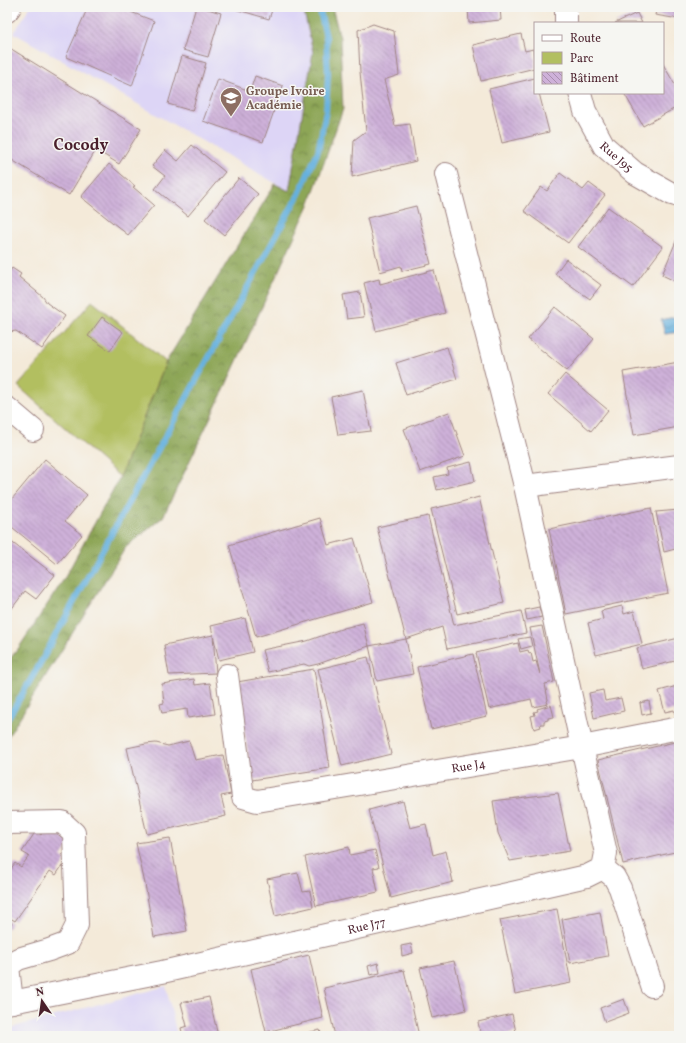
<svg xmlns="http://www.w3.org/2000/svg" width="686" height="1043" font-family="Vollkorn,serif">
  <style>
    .built { fill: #ddd5f6 }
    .green { fill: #b2bf61; stroke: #7e6f46 }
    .forest { fill: url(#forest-crowns); stroke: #6c6241 }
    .water { fill: url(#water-waves); stroke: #586884 }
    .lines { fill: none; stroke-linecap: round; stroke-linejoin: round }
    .stream { stroke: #66b1de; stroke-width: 6 }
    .building { fill: url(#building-back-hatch) }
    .minor-casing { stroke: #9f8482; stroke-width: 24 }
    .minor { stroke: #fff; stroke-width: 22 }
    .labels { text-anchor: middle; stroke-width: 3; stroke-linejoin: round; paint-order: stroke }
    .education-label { font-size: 12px; font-weight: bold; fill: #785e54; stroke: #f6f6f2; text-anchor: start }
    .street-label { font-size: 12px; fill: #4a1f2b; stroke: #f6f6f2 }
    .district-label { font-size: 16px; font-weight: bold; fill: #4a1f2b; stroke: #f6f6f2 }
  </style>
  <defs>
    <pattern id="forest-crowns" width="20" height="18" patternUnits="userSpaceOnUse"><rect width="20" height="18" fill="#8da657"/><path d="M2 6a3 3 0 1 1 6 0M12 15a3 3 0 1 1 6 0" fill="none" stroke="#758748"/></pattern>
    <pattern id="water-waves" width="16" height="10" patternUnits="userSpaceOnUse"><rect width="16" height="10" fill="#66b1de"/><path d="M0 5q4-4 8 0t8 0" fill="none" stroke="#568fb4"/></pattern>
    <pattern id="building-back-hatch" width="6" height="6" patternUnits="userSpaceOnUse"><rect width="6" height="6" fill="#ceb1d9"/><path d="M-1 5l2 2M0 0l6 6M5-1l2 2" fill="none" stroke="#a98fb0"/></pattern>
  </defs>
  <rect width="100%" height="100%" fill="#f6f6f2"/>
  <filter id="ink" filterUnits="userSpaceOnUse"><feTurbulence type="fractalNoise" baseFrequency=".025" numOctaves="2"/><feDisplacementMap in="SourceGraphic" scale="8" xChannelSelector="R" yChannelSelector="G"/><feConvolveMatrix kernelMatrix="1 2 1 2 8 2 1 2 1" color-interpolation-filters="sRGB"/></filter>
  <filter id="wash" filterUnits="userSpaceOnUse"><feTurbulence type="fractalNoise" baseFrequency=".012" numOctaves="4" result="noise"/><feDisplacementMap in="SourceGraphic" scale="16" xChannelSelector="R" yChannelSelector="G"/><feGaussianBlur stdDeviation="0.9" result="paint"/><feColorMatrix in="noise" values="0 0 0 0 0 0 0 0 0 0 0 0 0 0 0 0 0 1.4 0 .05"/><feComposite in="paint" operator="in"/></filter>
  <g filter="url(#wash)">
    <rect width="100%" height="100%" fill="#f4ead9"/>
    <g class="built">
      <polygon points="30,7 303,7 313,52 289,191 14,33"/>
      <polygon points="166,986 177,1036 7,1036 7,1029"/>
    </g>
    <polygon class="green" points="92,301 166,362 120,477 18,386"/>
    <polygon class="forest" points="303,7 332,7 340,38 343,109 309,205 226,385 163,517 126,547 7,738 7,662 18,649 64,579 120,477 166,362 275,184 289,191 313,52"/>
    <polygon class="water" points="679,316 679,332 665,334 661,320"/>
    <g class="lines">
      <polyline class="stream" points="7,720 37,669 299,194 318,151 326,111 328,74 326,37 319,7"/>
    </g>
    <g id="blocks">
      <g class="building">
        <polygon points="88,7 118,7 154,21 132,86 66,57"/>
        <polygon points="196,7 201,7 221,13 208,57 183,50"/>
        <polygon points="228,7 273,7 269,19"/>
        <polygon points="476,7 500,7 501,20 469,23 468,8"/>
        <polygon points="657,7 679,7 679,19 655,15"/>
        <polygon points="637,13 642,23 615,23"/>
        <polygon points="373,24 394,31 399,75 384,80 395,126 410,124 416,161 352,177 354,140 366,131 360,72 358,30"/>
        <polygon points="521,34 525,51 533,49 535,59 535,68 481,81 473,45"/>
        <polygon points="8,47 141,129 119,164 96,150 69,195 7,157 7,92 10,94 13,88 7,84"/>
        <polygon points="182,56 206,63 192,111 168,104"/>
        <polygon points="663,64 679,92 679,106 643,126 624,93 663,93"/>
        <polygon points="255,76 283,86 263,142 203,121 218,79 250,91"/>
        <polygon points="535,78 535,93 539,93 549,132 502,143 489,89"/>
        <polygon points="192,145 225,172 188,216 155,189 165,176 152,166 165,150 178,161"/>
        <polygon points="109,164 135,186 133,187 154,205 128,235 81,197"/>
        <polygon points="560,173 583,190 589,183 605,195 568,243 524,211 541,187 547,191"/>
        <polygon points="239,178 258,194 224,235 205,219"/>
        <polygon points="416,206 431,264 402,271 401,266 380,272 367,218"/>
        <polygon points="608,207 663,247 633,287 578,247"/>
        <polygon points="679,234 679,283 662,275"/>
        <polygon points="566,259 601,285 590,299 555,274"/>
        <polygon points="12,268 21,274 19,277 43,297 47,303 65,316 42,349 16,331 8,332 7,332 7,275"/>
        <polygon points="434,270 445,313 376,331 364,283 379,279 380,284"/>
        <polygon points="360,292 364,317 347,319 343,295"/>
        <polygon points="555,307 594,339 567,371 528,339"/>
        <polygon points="102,317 123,332 110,351 88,336"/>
        <polygon points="447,347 457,379 406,395 396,363"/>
        <polygon points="679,362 679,427 634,435 623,372"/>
        <polygon points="565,374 608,410 591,431 548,394"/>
        <polygon points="363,390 371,431 338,435 331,397"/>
        <polygon points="449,412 465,456 420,472 404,429"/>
        <polygon points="45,459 87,495 65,521 82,535 57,564 7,523 7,505"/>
        <polygon points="471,462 475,481 437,490 434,477 448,474 447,468"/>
        <polygon points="479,497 504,603 457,614 431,509 454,504"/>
        <polygon points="651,508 668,593 566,614 549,529"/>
        <polygon points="679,510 679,548 664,552 656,512"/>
        <polygon points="428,516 454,625 521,611 526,633 447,649 442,627 406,639 377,527"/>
        <polygon points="320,518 328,545 354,538 373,602 256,637 229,545"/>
        <polygon points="10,541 55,575 36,599 25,591 10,611 7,609 7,545"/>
        <polygon points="622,606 624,614 634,611 642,644 596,655 588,623 603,619 601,611"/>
        <polygon points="539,607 542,617 527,620 525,610"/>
        <polygon points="245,618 253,652 219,660 213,635 216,673 169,675 164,645 213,635 211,626"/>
        <polygon points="363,623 369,646 406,639 413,674 377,681 369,646 318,664 309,666 304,664 268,672 262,650 307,641 344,628"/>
        <polygon points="542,626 554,682 545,684 548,700 547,701 548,704 533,707 531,699 489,709 476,653 518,643 520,652 528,650 529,654 531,653 533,662 536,661 540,674 530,628"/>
        <polygon points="530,637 532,646 521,649 518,639"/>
        <polygon points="679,638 679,660 642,669 637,648"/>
        <polygon points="473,654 487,716 431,729 417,667"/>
        <polygon points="368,657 391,754 342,766 318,669"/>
        <polygon points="314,669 330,768 252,780 237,682"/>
        <polygon points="194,679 195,685 210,683 215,714 188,718 187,709 162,713 160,704 164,703 162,684"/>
        <polygon points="679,679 679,713 675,714 674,710 665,712 659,691 677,686 676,680"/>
        <polygon points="603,690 605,701 621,698 624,711 594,718 589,693"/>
        <polygon points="649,701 651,713 642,715 640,703"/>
        <polygon points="551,705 554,717 548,718 548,720 544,721 544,724 540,724 541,727 534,729 531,716 535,715 534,712 538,711 537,709"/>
        <polygon points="189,741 195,760 223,755 231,794 221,796 226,816 147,834 127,748 146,744 156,743 168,746"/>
        <polygon points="679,741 679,851 623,864 598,760"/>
        <polygon points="558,793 570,851 510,861 498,833 493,801"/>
        <polygon points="403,801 410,828 426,824 433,855 446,851 453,882 391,898 369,810"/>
        <polygon points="47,827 71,843 61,856 66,860 56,875 50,871 15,921 7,916 7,874 15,863 21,867 29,856 22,852 36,831 41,835"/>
        <polygon points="170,838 187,931 154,937 145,884 136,843"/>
        <polygon points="349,847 350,855 375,850 379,867 373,868 378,892 316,906 305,857"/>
        <polygon points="298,873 303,892 310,891 313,907 275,916 267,879"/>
        <polygon points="557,909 571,983 515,994 500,920"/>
        <polygon points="600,912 608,956 570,963 562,919"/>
        <polygon points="7,920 12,923 7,929"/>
        <polygon points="411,944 413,953 402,956 401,946"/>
        <polygon points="309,955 323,1018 266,1032 251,969"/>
        <polygon points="454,961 466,1010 432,1018 420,968"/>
        <polygon points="378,963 380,973 370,975 368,966"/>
        <polygon points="404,970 419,1036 335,1036 324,988"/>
        <polygon points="209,997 218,1036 188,1036 188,1035 183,1036 181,1028 187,1026 181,1003"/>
        <polygon points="624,999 629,1013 605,1022 600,1008"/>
        <polygon points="512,1014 516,1032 503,1036 481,1036 478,1022"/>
        <polygon points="320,1030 322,1036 296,1036 296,1035"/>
      </g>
    </g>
  </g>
  <g filter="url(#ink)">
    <use href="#blocks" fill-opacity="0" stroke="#9f8482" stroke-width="1"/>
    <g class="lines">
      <g class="minor-casing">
        <g id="minor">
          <polyline points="7,11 10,7"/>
          <polyline points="566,23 566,7"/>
          <path id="s1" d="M580,93L585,111L604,146L635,173L672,194L679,196"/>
          <polyline points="7,408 33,430"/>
          <polyline points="525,486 679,466"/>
          <path id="s2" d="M227,675L243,797L257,801L582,747L679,728"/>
          <polyline points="7,823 62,822 74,833 77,925 68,943 49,950 18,959 8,966 12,1002"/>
          <polyline points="603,868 614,877 620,888 652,986"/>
          <path id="s3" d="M7,1003L162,972L587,876L603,868L606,853L582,747L525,486L446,174"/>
        </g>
      </g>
      <use href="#minor" class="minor"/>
    </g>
  </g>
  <defs>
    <g id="university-pin" transform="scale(1.15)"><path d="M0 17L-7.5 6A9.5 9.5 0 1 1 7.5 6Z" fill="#8d6e63" stroke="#f6f6f2"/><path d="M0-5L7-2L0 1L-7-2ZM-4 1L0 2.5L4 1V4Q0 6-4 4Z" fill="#fff"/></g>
  </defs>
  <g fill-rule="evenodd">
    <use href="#university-pin" x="231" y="98"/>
  </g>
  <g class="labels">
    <g class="education-label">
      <text x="246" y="95">Groupe Ivoire<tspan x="246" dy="14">Académie</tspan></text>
    </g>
    <g class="street-label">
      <text dy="4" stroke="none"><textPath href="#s1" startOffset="75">Rue J95</textPath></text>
      <text dy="4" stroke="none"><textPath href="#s2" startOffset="352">Rue J4</textPath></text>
      <text dy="4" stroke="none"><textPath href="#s3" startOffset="368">Rue J77</textPath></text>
    </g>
    <g class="district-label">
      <text x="81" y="150">Cocody</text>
    </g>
  </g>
  <rect width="686" height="1043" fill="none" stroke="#f6f6f2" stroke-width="24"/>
  <rect x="534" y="22" width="130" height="72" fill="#f6f6f2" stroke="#b1a0a2"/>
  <rect x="542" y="35" width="20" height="6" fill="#ffffff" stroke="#b1a0a2"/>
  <text x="570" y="42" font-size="12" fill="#4a1f2b">Route</text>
  <rect x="542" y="52" width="20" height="12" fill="#b2bf61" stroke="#b1a0a2"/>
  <text x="570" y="62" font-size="12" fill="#4a1f2b">Parc</text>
  <rect x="542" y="72" width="20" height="12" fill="url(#building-back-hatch)" stroke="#b1a0a2"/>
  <text x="570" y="82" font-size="12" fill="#4a1f2b">Bâtiment</text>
  <g transform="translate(42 1001) rotate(347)" stroke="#f6f6f2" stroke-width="3" paint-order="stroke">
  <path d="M0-3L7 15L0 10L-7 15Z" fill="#4a1f2b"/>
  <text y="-6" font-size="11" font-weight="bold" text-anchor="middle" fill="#4a1f2b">N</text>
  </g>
</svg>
